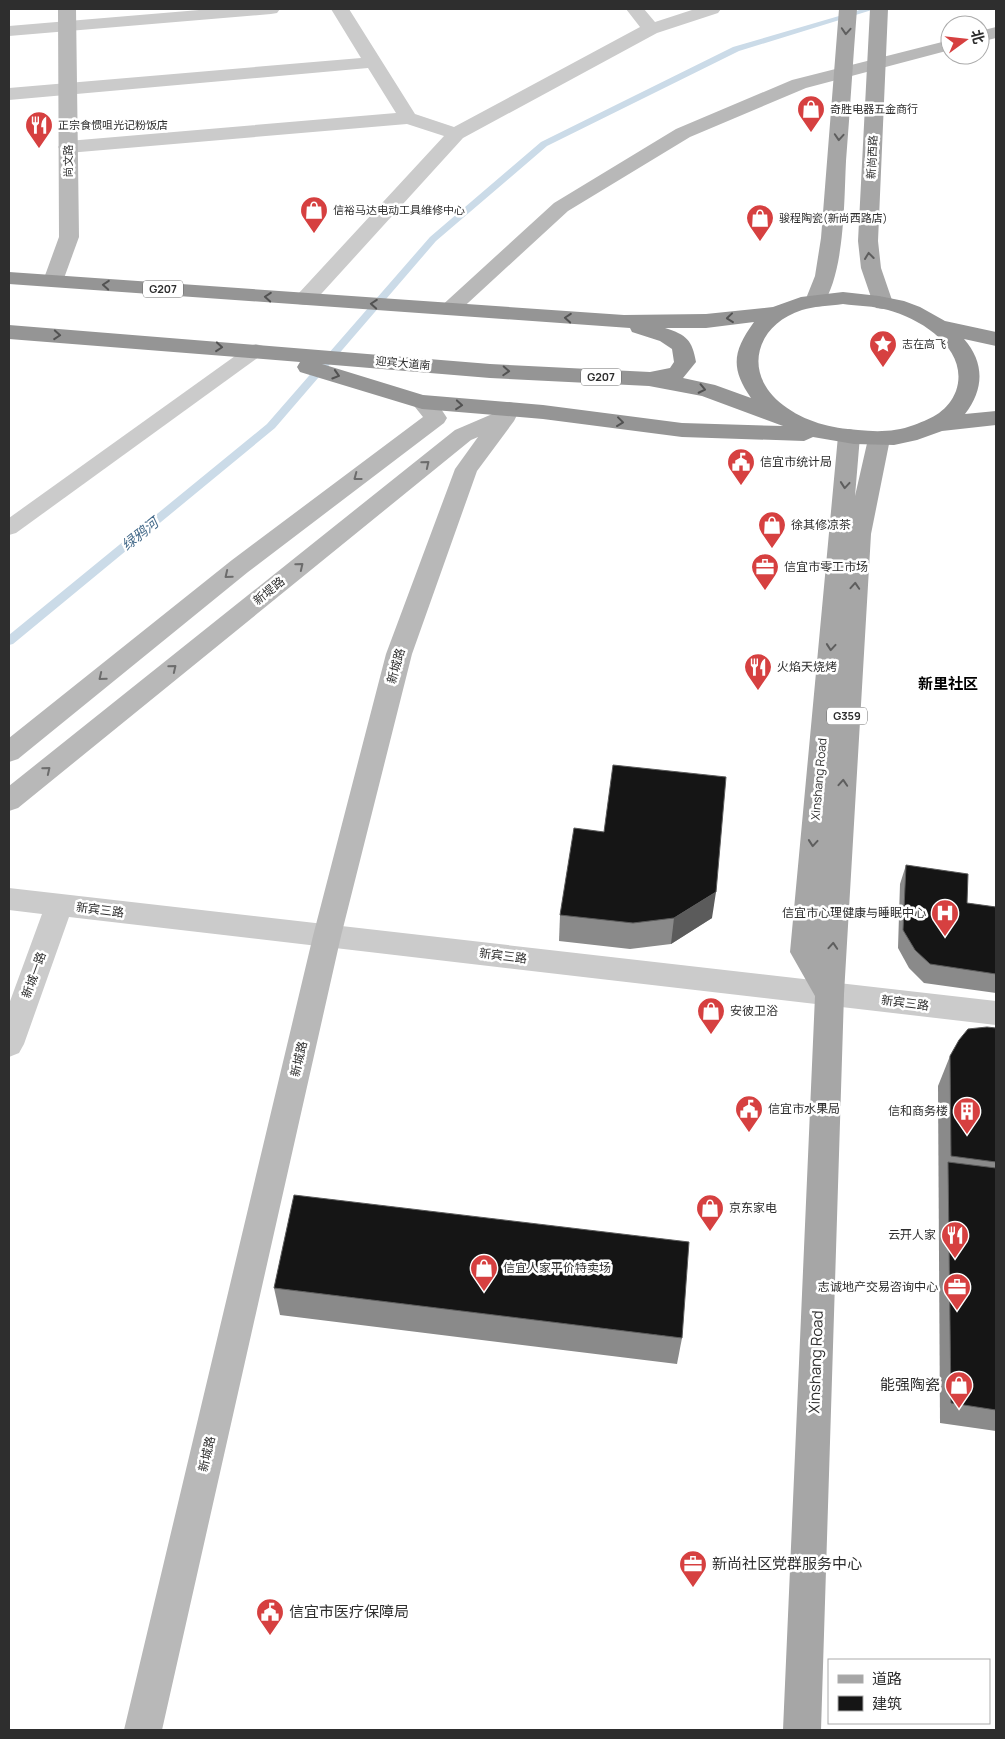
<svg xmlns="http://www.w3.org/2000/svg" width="1005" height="1739" font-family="Manrope,'Noto Sans SC',sans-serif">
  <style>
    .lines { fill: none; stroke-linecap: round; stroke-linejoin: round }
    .stream { fill: #cbdbe8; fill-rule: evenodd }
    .lane { fill: #cbcbcb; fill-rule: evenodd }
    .street { fill: #cbcbcb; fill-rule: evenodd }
    .secondary { fill: #b8b8b8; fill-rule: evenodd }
    .primary { fill: #a6a6a6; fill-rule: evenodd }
    .highway { fill: #959595; fill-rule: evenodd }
    .wall { fill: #8a8a8a }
    .shaded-wall { fill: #5b5b5b }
    .building { fill: #151515; stroke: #5b5b5b }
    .oneway { stroke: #5e5e5e }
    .oneway2 { stroke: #525252 }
    .oneway3 { stroke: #6c6c6c }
    .labels { text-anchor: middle; stroke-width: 5; stroke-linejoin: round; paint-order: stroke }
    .far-poi-label { font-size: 11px; fill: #2e2e2e; stroke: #fff; text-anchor: start }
    .far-street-label { font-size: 11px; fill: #2e2e2e; stroke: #fff }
    .shield { fill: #fff; stroke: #6d6d6d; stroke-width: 1 }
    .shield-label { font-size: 11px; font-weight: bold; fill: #2e2e2e }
    .poi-label { font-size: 12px; fill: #2e2e2e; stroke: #fff; text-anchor: start }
    .street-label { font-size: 12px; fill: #2e2e2e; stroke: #fff }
    .water-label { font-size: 14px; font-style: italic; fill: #436989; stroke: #fff }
    .quarter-label { font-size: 15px; font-weight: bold; fill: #000; stroke: #fff }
    .near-street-label { font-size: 15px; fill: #2e2e2e; stroke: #fff }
    .near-poi-label { font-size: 15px; fill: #2e2e2e; stroke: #fff; text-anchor: start }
  </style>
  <rect width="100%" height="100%" fill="#fff"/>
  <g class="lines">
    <polygon class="stream" points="863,9 875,9 739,51 547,146 436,241 275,428 13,644 9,645 9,635 267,424 430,237 541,142 733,47"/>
    <polygon class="lane" points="256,344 263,346 265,350 263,354 16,533 9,535 9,518 249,346"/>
    <g class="street">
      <polygon points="211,9 280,9 277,13 271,14 9,36 9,26"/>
      <polygon points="331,9 349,9 415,114 454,127 640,27 626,9 644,9 655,22 695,9 721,9 718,13 657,33 463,138 312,304 305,305 298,304 295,299 298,294 444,136 407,124 68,153 61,151 58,147 61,143 68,141 396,113 368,68 9,100 9,88 361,58"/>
      <polygon points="9,888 996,1001 996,1025 69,917 24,1044 19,1053 9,1057 9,1004 42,914 9,910"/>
    </g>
    <g class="secondary">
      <polygon points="58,9 76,9 79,237 63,281 60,285 53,287 46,285 43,281 59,237"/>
      <polygon points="996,27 996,38 980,42 980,31"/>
      <polygon points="950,40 950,50 806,88 690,137 568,211 456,314 449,315 442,314 438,309 554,203 676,129 792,80"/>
      <path d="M422,395C433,398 441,408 447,418L444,423L248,572L18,759L9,762V738L232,560L423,417L411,402L414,397Z"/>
      <polygon points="509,402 517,404 520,409 514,421 477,471 412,654 341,936 162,1730 124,1730 313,936 386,654 455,469 478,437 471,440 18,808 9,811 9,786 455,430 497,412 501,404"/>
    </g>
    <g class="primary">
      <path d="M839,9H857C853,60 850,110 846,161C844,202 845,272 822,306L815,307L808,306L805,301L815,276L821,238Z"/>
      <polygon points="870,9 888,9 878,241 881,268 893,303 890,308 883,309 876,308 873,303 861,268 858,241"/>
      <polygon points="849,429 857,431 860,436 855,496 868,439 871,434 879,432 887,434 890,439 871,534 844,994 821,1730 783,1730 815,996 790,952 838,436 841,431"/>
    </g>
    <path class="highway" d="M9,272L624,315L706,314L773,307L801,297L843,292L879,296L904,301L920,307L945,321L996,332V346L964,339C985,363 984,389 965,414L996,411V425L942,431L917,440L894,445L854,444L813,437L804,441L682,437L543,419L422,409L300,372L297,367L300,362L9,339V325L490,364L650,372L670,368L674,362L672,349L660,341L632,332L630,328L9,284ZM843,304C858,306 874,306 888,310C922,319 970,350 956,391C948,411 933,418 914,425C895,432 877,432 858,430C831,428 805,422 783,405C742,374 755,325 802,310C815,306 829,306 843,304ZM754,322C733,351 730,368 751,398L715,385L683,378L696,362C692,340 687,335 665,328H706ZM322,364L490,378L649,386L702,396L783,426L682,423L543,405L423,395Z"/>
  </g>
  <g class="wall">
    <polygon points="906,865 967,903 996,907 996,993 924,983 909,968 898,948 900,884"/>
    <polygon points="560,915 712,918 671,944 630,949 559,941"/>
    <polygon points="996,1028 996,1431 940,1423 938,1086 950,1056"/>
    <polygon points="274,1288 682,1338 677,1364 280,1315"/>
  </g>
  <polygon class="shaded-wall" points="716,892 712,918 671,944 674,918"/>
  <g class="building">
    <polygon points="613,765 726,777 716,892 674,918 633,923 560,915 574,828 604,832"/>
    <polygon points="906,865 968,874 967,903 996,907 996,974 930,964 915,950 903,930"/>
    <polygon points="987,1027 996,1028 996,1162 951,1156 950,1056 959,1040 968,1029"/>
    <polygon points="948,1162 996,1168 996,1410 951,1403"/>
    <polygon points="294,1195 689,1242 682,1338 274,1288"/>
  </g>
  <defs><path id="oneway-chevron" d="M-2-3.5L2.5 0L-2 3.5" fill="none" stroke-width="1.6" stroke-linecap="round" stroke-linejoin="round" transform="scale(1.25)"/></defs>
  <g class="oneway">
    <use href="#oneway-chevron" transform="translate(846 31) rotate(94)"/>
    <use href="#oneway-chevron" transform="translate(839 137) rotate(94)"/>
    <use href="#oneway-chevron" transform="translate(869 256) rotate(-97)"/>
    <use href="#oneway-chevron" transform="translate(845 485) rotate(95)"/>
    <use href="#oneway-chevron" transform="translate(855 586) rotate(-86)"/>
    <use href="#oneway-chevron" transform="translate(831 647) rotate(95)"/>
    <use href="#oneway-chevron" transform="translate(843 783) rotate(-86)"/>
    <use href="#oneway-chevron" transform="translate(813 843) rotate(95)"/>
    <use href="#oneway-chevron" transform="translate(833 946) rotate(-86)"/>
  </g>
  <g class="oneway2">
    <use href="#oneway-chevron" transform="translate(106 285) rotate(-176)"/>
    <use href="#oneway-chevron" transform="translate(268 297) rotate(-176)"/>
    <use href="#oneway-chevron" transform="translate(374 304) rotate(-176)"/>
    <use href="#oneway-chevron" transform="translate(568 318) rotate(-176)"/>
    <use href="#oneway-chevron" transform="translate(730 318) rotate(174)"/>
    <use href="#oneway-chevron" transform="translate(57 335) rotate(4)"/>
    <use href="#oneway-chevron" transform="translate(219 347) rotate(5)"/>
    <use href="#oneway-chevron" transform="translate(506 371) rotate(3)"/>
    <use href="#oneway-chevron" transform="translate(336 375) rotate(17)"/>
    <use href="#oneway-chevron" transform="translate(702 389) rotate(12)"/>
    <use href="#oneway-chevron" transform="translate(459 405) rotate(5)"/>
    <use href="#oneway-chevron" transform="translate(620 422) rotate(7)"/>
  </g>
  <g class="oneway3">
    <use href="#oneway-chevron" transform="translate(426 464) rotate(-39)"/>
    <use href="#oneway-chevron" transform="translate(357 477) rotate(143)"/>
    <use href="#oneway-chevron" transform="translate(300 566) rotate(-39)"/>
    <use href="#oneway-chevron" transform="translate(228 575) rotate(141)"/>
    <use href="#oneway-chevron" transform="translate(173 668) rotate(-39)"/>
    <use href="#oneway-chevron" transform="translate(102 677) rotate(141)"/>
    <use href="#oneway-chevron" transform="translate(47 770) rotate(-39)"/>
  </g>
  <defs>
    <g id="shop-pin" transform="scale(1.4375)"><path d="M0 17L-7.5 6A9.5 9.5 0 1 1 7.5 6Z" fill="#d64040" stroke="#fff"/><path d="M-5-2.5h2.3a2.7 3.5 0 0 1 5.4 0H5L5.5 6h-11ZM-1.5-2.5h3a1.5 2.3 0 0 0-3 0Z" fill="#fff"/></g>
    <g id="restaurant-pin" transform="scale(1.4375)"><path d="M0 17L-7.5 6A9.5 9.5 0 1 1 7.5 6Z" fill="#d64040" stroke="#fff"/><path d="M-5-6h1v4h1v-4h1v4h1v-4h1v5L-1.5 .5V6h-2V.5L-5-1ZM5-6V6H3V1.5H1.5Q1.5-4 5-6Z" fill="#fff"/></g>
    <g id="sight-pin" transform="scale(1.4375)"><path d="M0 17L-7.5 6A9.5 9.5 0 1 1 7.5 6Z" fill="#d64040" stroke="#fff"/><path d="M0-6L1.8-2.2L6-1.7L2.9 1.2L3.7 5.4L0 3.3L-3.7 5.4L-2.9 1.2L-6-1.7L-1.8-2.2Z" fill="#fff"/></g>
    <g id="civic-pin" transform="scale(1.4375)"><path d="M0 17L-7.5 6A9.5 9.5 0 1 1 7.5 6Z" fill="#d64040" stroke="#fff"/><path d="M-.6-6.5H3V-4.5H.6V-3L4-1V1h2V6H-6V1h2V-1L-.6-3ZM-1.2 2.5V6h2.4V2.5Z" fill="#fff"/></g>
    <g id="office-pin" transform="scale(1.4375)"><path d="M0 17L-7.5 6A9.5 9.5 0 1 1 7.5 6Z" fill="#d64040" stroke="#fff"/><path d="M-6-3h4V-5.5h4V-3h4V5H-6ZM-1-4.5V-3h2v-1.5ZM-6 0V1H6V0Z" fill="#fff"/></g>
    <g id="hospital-pin" transform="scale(1.4375)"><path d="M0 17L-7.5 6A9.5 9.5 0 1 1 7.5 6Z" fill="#d64040" stroke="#fff"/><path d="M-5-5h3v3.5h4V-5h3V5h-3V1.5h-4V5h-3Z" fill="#fff"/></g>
    <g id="building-pin" transform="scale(1.4375)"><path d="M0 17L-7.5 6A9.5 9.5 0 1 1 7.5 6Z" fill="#d64040" stroke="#fff"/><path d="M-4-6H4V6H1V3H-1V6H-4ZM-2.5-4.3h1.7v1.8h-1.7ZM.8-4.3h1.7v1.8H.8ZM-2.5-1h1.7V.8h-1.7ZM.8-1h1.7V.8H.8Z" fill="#fff"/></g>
  </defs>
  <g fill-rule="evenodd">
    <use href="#shop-pin" x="811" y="109"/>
    <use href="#restaurant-pin" x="39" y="125"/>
    <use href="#shop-pin" x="314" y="210"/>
    <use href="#shop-pin" x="760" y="218"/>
    <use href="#sight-pin" x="883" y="344"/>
    <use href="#civic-pin" x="741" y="462"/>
    <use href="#shop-pin" x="772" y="525"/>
    <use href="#office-pin" x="765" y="567"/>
    <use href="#restaurant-pin" x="758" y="667"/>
    <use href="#hospital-pin" x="945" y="913"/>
    <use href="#shop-pin" x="711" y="1011"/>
    <use href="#civic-pin" x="749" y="1109"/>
    <use href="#building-pin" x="967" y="1111"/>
    <use href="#shop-pin" x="710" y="1208"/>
    <use href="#restaurant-pin" x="955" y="1235"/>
    <use href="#shop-pin" x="484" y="1268"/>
    <use href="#office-pin" x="957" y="1287"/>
    <use href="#shop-pin" x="959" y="1385"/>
    <use href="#office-pin" x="693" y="1564"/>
    <use href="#civic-pin" x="270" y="1612"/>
  </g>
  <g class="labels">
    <g class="far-poi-label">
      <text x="830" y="113">奇胜电器五金商行</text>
      <text x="58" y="129">正宗食惯咀光记粉饭店</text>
      <text x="333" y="214">信裕马达电动工具维修中心</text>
      <text x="779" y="222">骏程陶瓷(新尚西路店)</text>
      <text x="902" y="348">志在高飞</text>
    </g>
    <g class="far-street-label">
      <text transform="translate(872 157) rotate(-87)" y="4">新尚西路</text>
      <text transform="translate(68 161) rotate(-90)" y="4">尚文路</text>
      <text transform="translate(403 363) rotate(5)" y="4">迎宾大道南</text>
    </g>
    <g class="shield">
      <rect x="143" y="280.5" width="40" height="17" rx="4"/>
      <rect x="581" y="368.5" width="40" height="17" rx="4"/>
      <rect x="827" y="707.5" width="40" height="17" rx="4"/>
    </g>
    <g class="shield-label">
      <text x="163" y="293">G207</text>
      <text x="601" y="381">G207</text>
      <text x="847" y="720">G359</text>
    </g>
    <g class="poi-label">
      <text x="760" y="466">信宜市统计局</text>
      <text x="791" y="529">徐其修凉茶</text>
      <text x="784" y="571">信宜市零工市场</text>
      <text x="777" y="671">火焰天烧烤</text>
      <text x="926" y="917" text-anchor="end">信宜市心理健康与睡眠中心</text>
      <text x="730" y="1015">安彼卫浴</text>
      <text x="768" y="1113">信宜市水果局</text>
      <text x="948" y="1115" text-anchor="end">信和商务楼</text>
      <text x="729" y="1212">京东家电</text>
      <text x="936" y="1239" text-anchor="end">云开人家</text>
      <text x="503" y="1272">信宜人家平价特卖场</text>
      <text x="938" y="1291" text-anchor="end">志诚地产交易咨询中心</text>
    </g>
    <g class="street-label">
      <text transform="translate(269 591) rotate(-39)" y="4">新堤路</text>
      <text transform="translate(396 666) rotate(-74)" y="4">新城路</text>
      <text transform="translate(819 779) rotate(-85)" y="4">Xinshang Road</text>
      <text transform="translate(100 910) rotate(7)" y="4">新宾三路</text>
      <text transform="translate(503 956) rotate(7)" y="4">新宾三路</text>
      <text transform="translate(34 975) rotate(-70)" y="4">新城一路</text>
      <text transform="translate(905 1003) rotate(7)" y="4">新宾三路</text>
      <text transform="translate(299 1059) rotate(-77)" y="4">新城路</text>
      <text transform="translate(207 1454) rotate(-77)" y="4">新城路</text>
    </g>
    <g class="water-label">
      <text transform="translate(140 534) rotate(-39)" y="5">绿鸦河</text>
    </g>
    <g class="quarter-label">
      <text x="948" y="689">新里社区</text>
    </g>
    <g class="near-street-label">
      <text transform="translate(816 1362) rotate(-88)" y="5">Xinshang Road</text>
    </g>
    <g class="near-poi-label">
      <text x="940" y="1390" text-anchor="end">能强陶瓷</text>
      <text x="712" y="1569">新尚社区党群服务中心</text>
      <text x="289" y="1617">信宜市医疗保障局</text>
    </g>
  </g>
  <rect width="1005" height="1739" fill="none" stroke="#2e2e2e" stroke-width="20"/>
  <rect x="828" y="1659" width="162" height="65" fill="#ffffff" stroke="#ababab"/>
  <rect x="838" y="1675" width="25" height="8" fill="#a6a6a6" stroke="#ababab"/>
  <text x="872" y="1684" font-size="15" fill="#2e2e2e">道路</text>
  <rect x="838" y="1696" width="25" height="15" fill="#151515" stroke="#ababab"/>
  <text x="872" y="1709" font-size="15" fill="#2e2e2e">建筑</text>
  <g transform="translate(965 40) rotate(75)"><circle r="24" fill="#ffffff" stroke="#ababab"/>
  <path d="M0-4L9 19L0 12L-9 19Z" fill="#d64040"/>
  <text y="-8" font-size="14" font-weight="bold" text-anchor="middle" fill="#2e2e2e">北</text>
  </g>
</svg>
